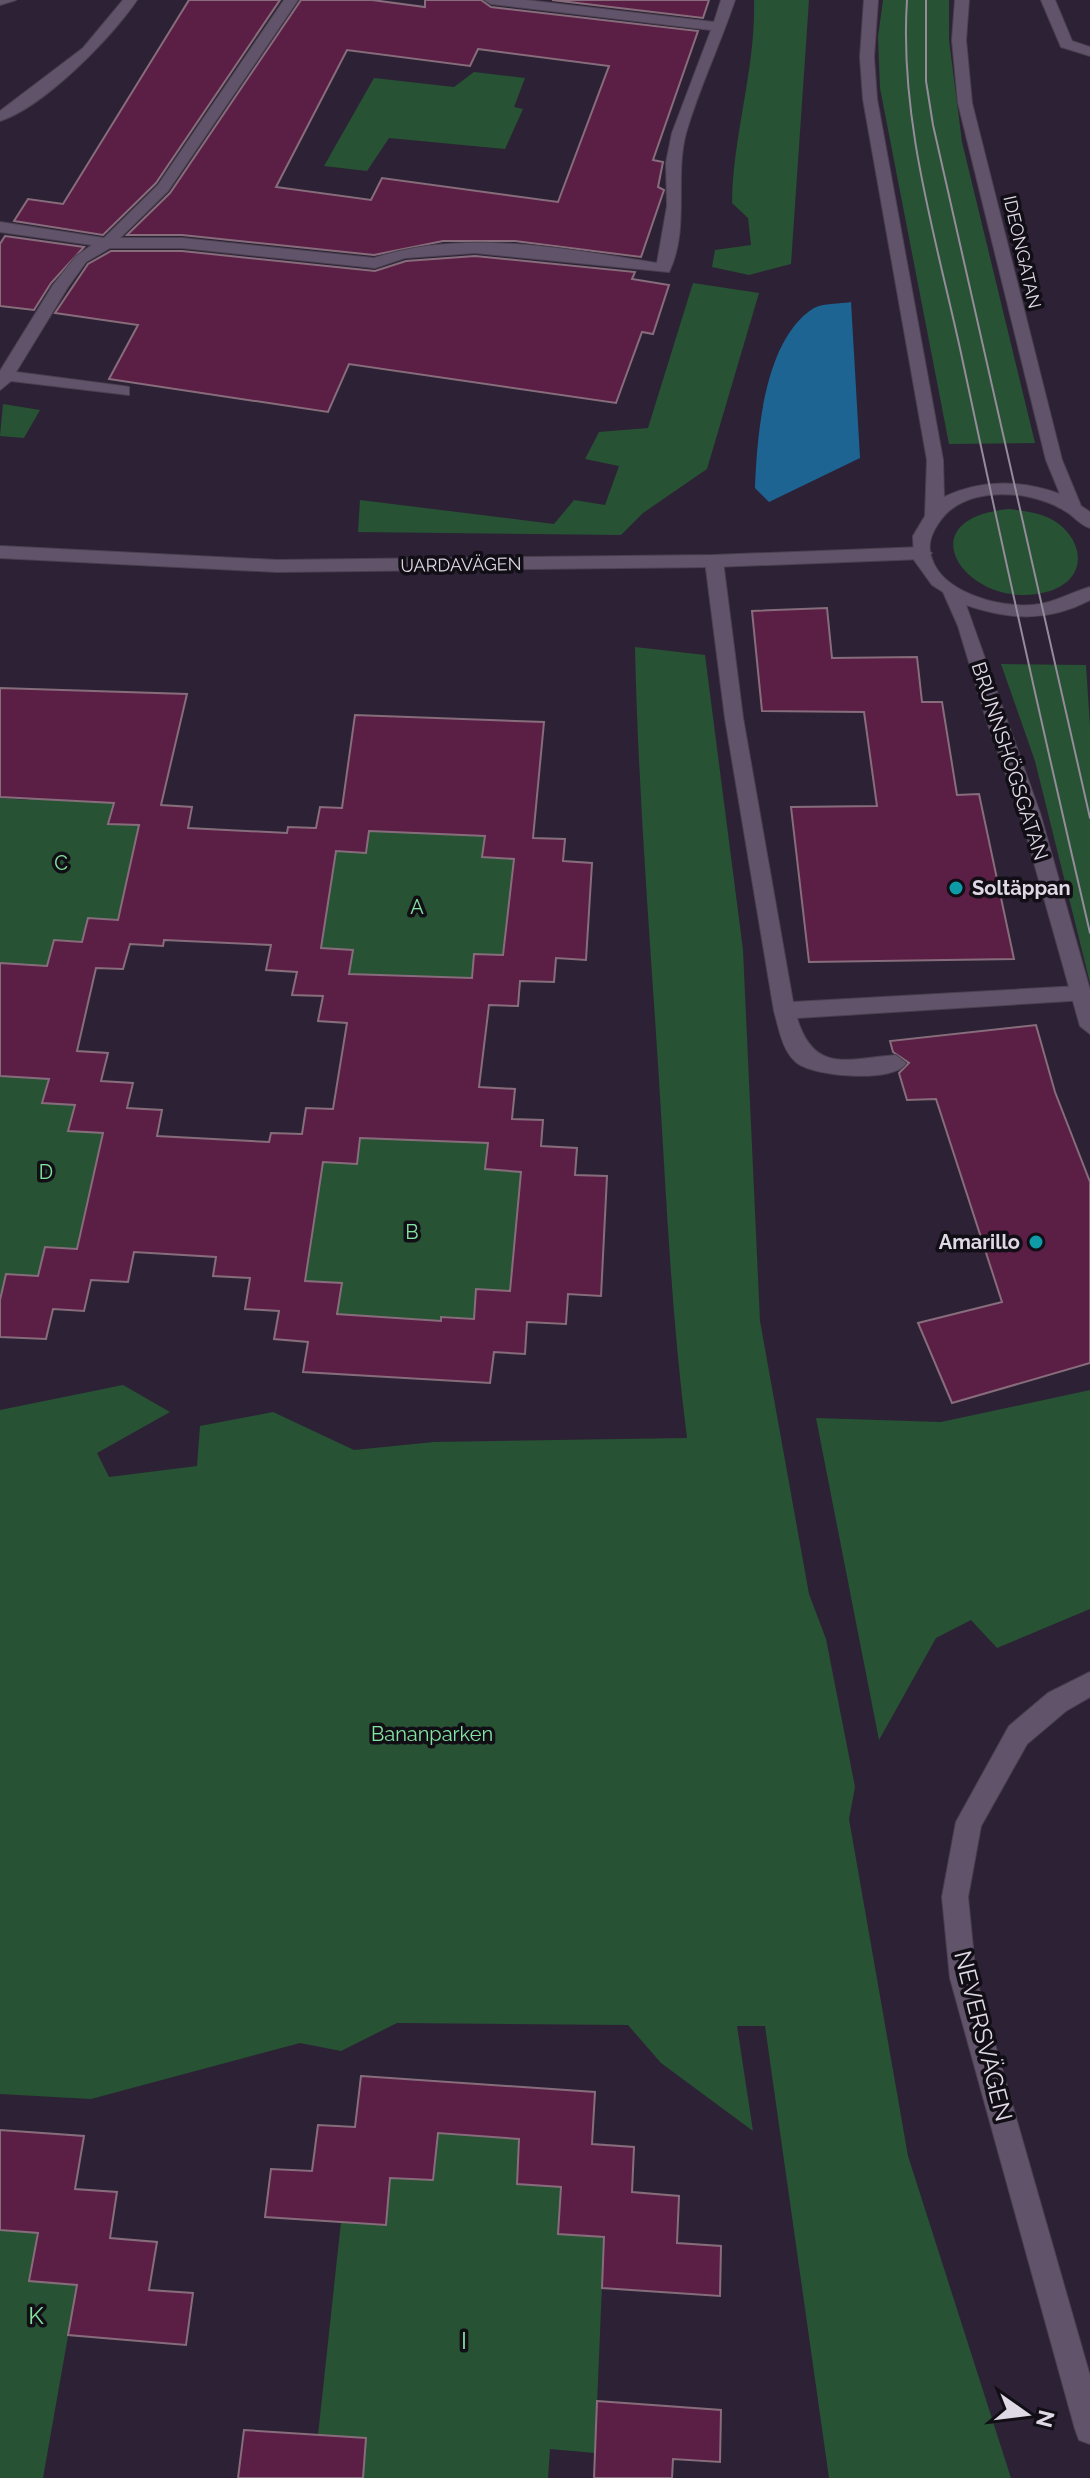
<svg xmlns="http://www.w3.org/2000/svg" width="1090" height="2478" font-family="Raleway,sans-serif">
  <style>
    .green { fill: #275234 }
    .water { fill: #1e6493 }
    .building { fill: #5b1f46; stroke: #876d7b; stroke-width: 2; fill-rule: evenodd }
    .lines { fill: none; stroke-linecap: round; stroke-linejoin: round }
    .service-casing { stroke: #4a4050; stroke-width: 2 }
    .minor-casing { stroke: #4a4050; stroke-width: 2 }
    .tertiary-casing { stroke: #4a4050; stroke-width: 2 }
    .service { fill: #61546a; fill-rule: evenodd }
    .minor { fill: #61546a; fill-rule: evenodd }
    .tertiary { fill: #61546a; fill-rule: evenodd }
    .tram { stroke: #948c9b; stroke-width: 2 }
    .culture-dot { fill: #0f9aa8; stroke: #120e16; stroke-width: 3 }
    .labels { text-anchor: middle; stroke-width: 7; stroke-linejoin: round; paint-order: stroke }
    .far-street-label { font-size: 18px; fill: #dfd8e5; stroke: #120e16 }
    .street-label { font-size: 20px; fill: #dfd8e5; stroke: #120e16 }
    .park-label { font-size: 20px; fill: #84e4a1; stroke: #120e16 }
    .poi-label { font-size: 20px; font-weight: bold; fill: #dfd8e5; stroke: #120e16; text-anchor: start }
    .near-street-label { font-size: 24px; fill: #dfd8e5; stroke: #120e16 }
    .near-park-label { font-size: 24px; fill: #84e4a1; stroke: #120e16 }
  </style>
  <rect width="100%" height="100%" fill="#2d2235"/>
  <g class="green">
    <path d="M754,0H809L791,264L749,275L712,267L715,250L751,245L748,218L732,203C733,134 756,68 754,0Z"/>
    <polygon points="883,0 949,0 949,40 962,142 1035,443 949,444 880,88 878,37"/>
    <polygon points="474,72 525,78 514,107 523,109 505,149 389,138 367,171 324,166 374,78 454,87"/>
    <polygon points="693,283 759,293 707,469 643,513 621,535 358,532 360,500 554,524 574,500 605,505 619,466 585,459 599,432 648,428"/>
    <polygon points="3,404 40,410 24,438 0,436"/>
    <path d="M1009,509C1023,511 1038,512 1051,519C1084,537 1090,578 1050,591C971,616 900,519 1009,509Z"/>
    <path d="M635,647L705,655L743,950L760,1321L809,1594L826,1639L855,1787L849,1819L908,2156L1011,2478H829L765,2026H737L753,2131L661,2063L628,2025L397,2023L341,2051L300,2043L91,2099L0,2094V1410L123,1385L170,1412L97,1453L109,1477L197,1466L200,1426L273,1412L354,1450L434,1442L687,1438C671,1314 666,1189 658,1064C649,925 638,786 635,647Z"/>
    <polygon points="1001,664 1086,665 1090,726 1090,983 1035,761"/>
    <polygon points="35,778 114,803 109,824 139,825 118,920 88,918 82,942 54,941 47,966 0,963 0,798 28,800"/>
    <polygon points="369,831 485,836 482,857 514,859 504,956 475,954 472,978 443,977 439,1002 349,974 353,950 321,948 336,851 366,853"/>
    <polygon points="0,1076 49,1079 43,1103 75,1105 69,1131 103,1133 77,1249 45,1247 38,1276 0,1300"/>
    <polygon points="360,1138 488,1143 485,1169 521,1172 510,1291 477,1289 474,1319 441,1317 438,1349 337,1314 341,1283 305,1281 323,1162 357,1164"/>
    <polygon points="1090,1390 1090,1609 997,1648 971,1620 936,1638 879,1740 816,1418 941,1422"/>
    <polygon points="438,2133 519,2139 517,2184 561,2187 558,2234 604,2237 595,2453 550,2449 548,2478 363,2478 366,2439 318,2435 341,2222 386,2225 390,2178 433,2180"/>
    <polygon points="0,2230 37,2232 30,2280 77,2285 43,2478 0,2478"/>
  </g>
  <path class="water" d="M851,302L860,458L769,502L755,488C757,435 764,339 814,308C823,303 840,304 851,302Z"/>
  <g class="building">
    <polygon points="189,0 280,0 156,183 103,235 14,221 28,199 63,204"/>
    <path d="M301,0H372L425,7V0H481L491,7L698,31L653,160L663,162L658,187L664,190L641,257L515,241H443L374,255L182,235H127L170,193ZM478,49L609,66L558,202L382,178L371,200L276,187L347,50L470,66Z"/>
    <polygon points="552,0 709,0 703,18"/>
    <polygon points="5,236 84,247 51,283 34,310 0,306 0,244"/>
    <polygon points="111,251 182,251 375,271 406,261 475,256 635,272 632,279 669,285 653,334 642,332 616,403 349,364 328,412 109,379 138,325 55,313 88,264"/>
    <polygon points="827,608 832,658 917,657 922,702 942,702 957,795 979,794 1014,959 809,962 791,807 877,806 864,712 762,711 752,611"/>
    <path d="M0,688L187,694L161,805L192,807L188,828L287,833L288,827L316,828L320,807L342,808L355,715L544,722L533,838L565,839L563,861L592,863L586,960L556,958L554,982L520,981L518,1006L489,1005L479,1087L515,1089L512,1119L543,1120L541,1146L577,1148L575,1175L607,1176L601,1296L568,1294L566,1324L527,1322L525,1354L494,1352L490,1383L303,1372L308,1342L274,1339L279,1311L245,1309L250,1278L213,1276L216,1257L134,1252L128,1282L91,1280L84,1311L53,1309L46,1339L0,1337V1300L6,1274L38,1276L45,1247L77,1249L103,1133L68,1131L75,1105L42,1103L49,1079L0,1076V963L47,966L54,940L82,942L88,918L118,920L139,825L108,824L114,803L0,797ZM369,831L485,836L482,857L514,859L503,955L474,954L472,978L349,974L353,950L321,948L336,851L366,853ZM164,940L271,945L266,970L297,972L292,995L323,996L318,1021L347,1023L333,1109L306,1108L302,1134L271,1133L269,1142L157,1136L162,1110L127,1108L133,1083L101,1081L108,1053L77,1051L96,968L123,969L130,944L163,946ZM360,1138L488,1143L485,1169L521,1172L510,1291L476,1289L474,1319L441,1317V1321L337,1314L342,1283L305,1281L323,1162L357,1164Z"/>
    <polygon points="1036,1025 1055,1092 1090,1182 1090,1363 952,1403 918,1323 1002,1302 936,1099 907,1100 899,1073 909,1063 893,1052 890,1041"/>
    <polygon points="361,2076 595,2092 592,2144 634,2147 632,2192 679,2196 677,2243 721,2246 720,2296 602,2288 604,2237 558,2234 561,2187 517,2184 519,2139 438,2133 433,2180 390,2178 386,2225 265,2217 271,2169 312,2171 318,2125 355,2127"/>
    <polygon points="0,2130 84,2136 75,2189 117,2192 110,2238 157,2242 149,2290 193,2293 186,2345 68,2335 77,2285 29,2281 38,2233 0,2230"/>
    <polygon points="597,2401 721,2410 720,2462 673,2459 672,2478 594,2478"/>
    <polygon points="244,2430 366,2438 363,2478 238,2478"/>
  </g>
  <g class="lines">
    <g class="service-casing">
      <g id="service">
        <polygon points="1041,0 1055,0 1072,41 1090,47 1090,56 1061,47"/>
        <path d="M714,555L723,561L743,718L793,1002L1079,986L1089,994L1086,1000L797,1018C814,1074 848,1059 896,1055L906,1063C896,1083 815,1077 797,1063C782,1051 779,1028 774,1011L725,718L705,561Z"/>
      </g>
    </g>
    <g class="minor-casing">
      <g id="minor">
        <polygon points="0,0 16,0 0,5"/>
        <path d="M123,0H137C111,38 44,107 0,121V111L83,48Z"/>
        <path d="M284,0H298L168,191L120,238H182L374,258C464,228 566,249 657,263L667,206L666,163L672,133L711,30L491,4L484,0H526L714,22L721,0H735C720,45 699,88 686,133C674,178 690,229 669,272L475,253L405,258L375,268L182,248H110L86,262L68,287L16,372L123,386L129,387V395L11,381L0,390V371L53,285L76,256L92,245L0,232V222L104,238L158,185Z"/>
        <polygon points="0,546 277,560 714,555 923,547 932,553 923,559 714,567 277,572 0,558"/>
      </g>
    </g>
    <g class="tertiary-casing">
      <g id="tertiary">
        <path d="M864,0H878L874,57L877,99L943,460L944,497C981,479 1022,480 1060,494L1046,460L958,103L952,40L955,0H969L966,40L972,103L1062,460L1081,506L1090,512V528C1080,525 1074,516 1065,511C1053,503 1039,499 1025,496C993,491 956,495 938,524C931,534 927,547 932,559C943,593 1001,608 1032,605C1055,603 1069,593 1090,587V600C1048,622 1010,620 966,605L1040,813L1090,990V1034L1080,1026L1020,813L987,722L958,626L943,592L932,585L914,560L913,536L925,516L927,460L863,99L860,57Z"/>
        <polygon points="1090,1672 1090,1697 1066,1711 1027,1744 981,1826 968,1897 976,1978 1090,2376 1090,2444 1079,2440 1075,2429 950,1978 942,1897 956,1822 1009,1726 1048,1693"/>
      </g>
    </g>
    <use href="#service" class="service"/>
    <use href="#minor" class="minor"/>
    <use href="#tertiary" class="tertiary"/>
    <g class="tram">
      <path d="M907,0C899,119 936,238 961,353C1002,546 1045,740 1090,933"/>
      <polyline points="926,0 926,81 933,125 1090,818"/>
    </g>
  </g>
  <g class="culture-dot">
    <circle cx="956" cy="888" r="8"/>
    <circle cx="1036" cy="1242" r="8"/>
  </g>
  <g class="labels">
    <g class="far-street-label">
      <text transform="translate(1022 252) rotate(77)" y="6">IDEONGATAN</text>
      <text transform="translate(461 565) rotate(-1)" y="6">UARDAVÄGEN</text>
    </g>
    <g class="street-label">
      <text transform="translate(1010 761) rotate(72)" y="7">BRUNNSHÖGSGATAN</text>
    </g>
    <g class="park-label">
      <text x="61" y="870">C</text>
      <text x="417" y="914">A</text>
      <text x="46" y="1179">D</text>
      <text x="412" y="1239">B</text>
      <text x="432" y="1741">Bananparken</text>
    </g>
    <g class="poi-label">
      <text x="972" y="895">Soltäppan</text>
      <text x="1020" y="1249" text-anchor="end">Amarillo</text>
    </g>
    <g class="near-street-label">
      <text transform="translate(983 2036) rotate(76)" y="8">NEVERSVÄGEN</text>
    </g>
    <g class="near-park-label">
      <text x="36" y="2324">K</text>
      <text x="464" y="2349">I</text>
    </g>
  </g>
  <g transform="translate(1026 2414) rotate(104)" stroke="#120e16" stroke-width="6" paint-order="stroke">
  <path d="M0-6L14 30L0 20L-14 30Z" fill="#dfd8e5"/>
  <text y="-12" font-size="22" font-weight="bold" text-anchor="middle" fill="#dfd8e5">N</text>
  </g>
</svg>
